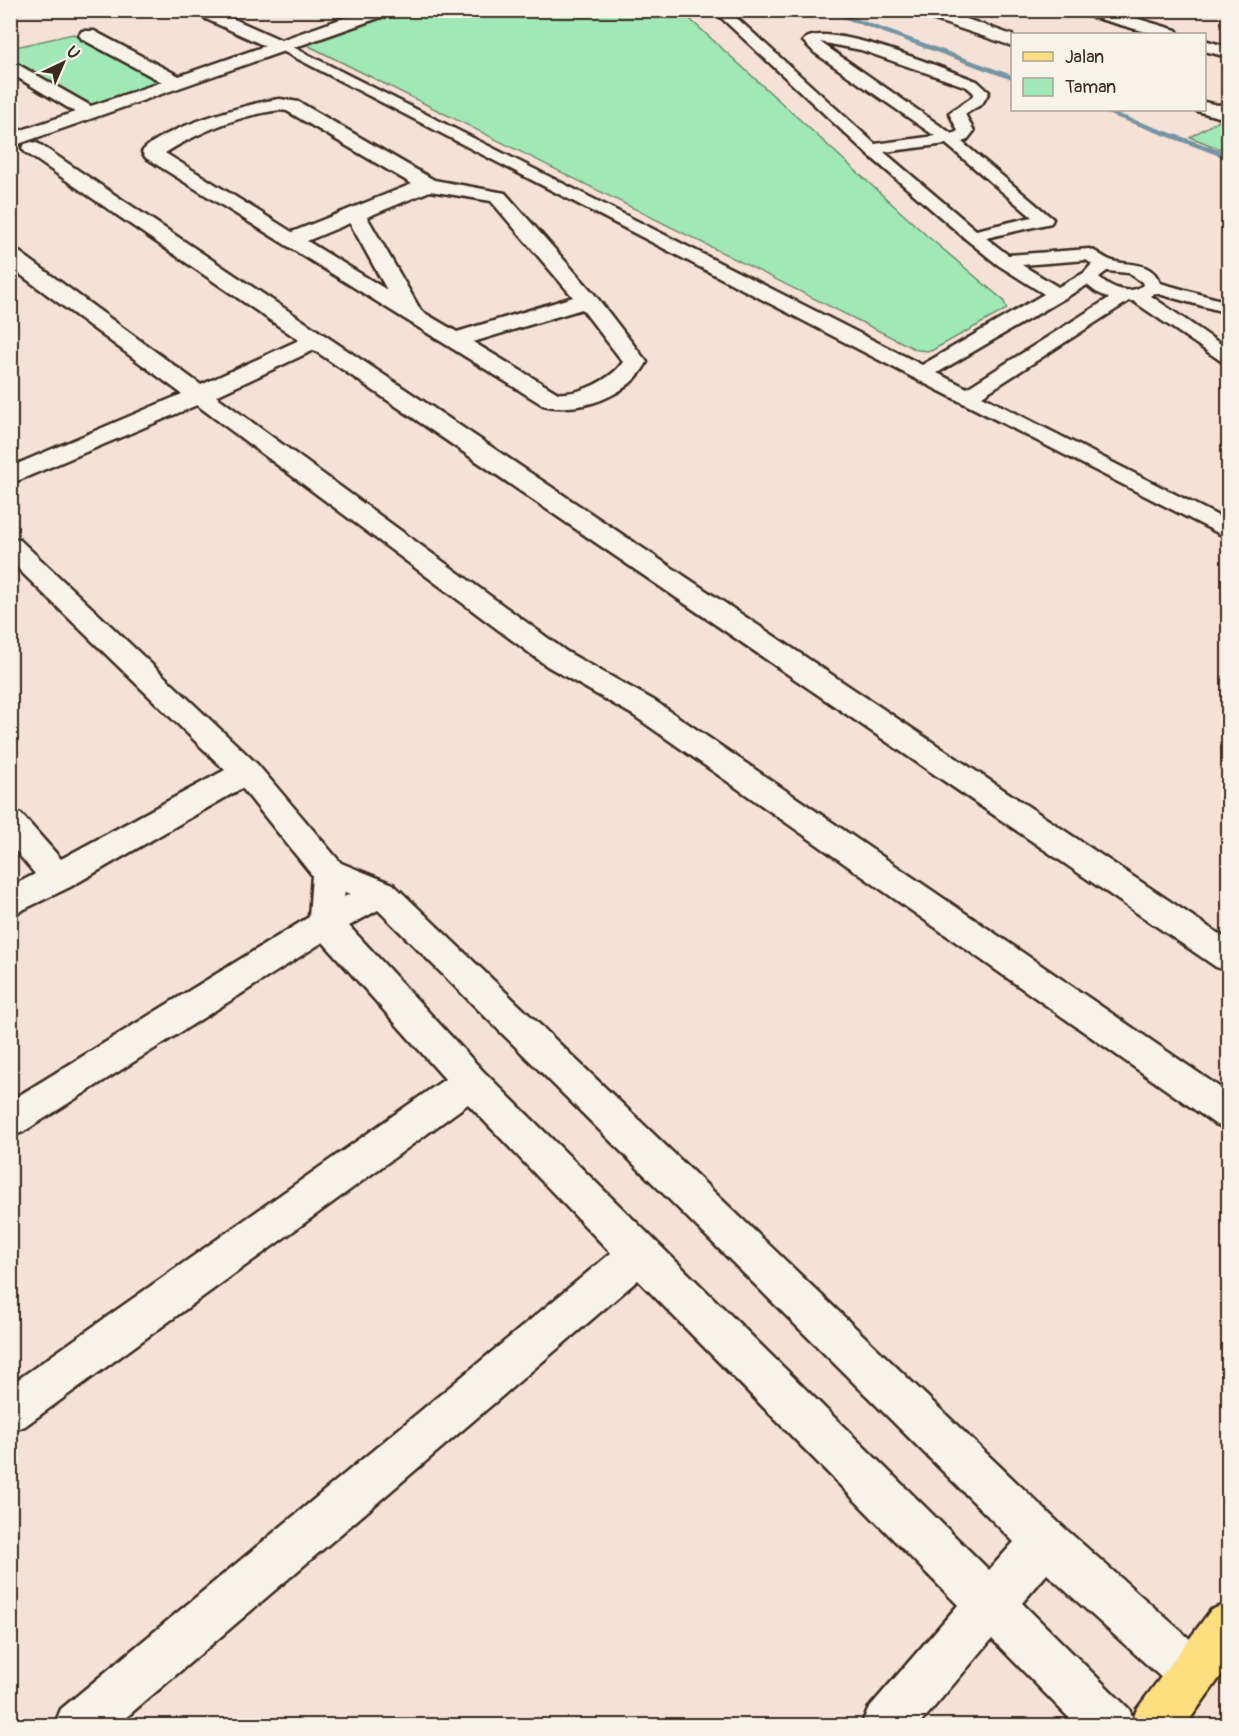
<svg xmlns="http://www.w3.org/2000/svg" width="1239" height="1736" font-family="Pangolin,sans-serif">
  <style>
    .green { fill: #a0e8b5; stroke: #6e896a; stroke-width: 1.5 }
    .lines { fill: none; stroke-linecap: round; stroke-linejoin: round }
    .stream { fill: #7395a3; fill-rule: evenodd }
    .service-casing { stroke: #3b2a1e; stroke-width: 5 }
    .minor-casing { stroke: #3b2a1e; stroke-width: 5 }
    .primary-casing { stroke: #3b2a1e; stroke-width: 5 }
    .service { fill: #f7f3e8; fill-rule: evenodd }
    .minor { fill: #f7f3e8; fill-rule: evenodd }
    .primary { fill: #fedf80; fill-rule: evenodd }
  </style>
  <rect width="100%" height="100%" fill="#f5e1d6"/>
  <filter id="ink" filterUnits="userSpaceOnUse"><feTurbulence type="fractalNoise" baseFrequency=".0167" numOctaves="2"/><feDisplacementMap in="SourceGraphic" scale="12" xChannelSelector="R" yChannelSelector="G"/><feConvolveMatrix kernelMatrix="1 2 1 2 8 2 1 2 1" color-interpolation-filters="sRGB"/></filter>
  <g filter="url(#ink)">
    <g class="green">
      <polygon points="407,10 681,11 926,235 1003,300 1007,309 931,351 917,350 307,45"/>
      <polygon points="73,34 159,82 89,105 11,59 11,48"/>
      <polygon points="1228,115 1228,152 1190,137"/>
    </g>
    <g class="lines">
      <g class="stream">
        <polygon points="390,10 402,10 374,22 367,20"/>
        <polygon points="821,10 833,10 1012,75 1012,80"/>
        <polygon points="1096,110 1107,110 1228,153 1228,159"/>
      </g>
      <g class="service-casing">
        <path id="service" d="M713,10H728L875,144L935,136L815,53L803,41C822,17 949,71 977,81L989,92L982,104L965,114L974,131L967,140L962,142L1053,219L1051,223L986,238L1008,255L1089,249C1097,251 1102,257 1110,260C1127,267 1151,259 1160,283L1228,302V313L1155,293L1151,296L1228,349V363L1221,361L1133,301H1129L982,396L1228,521V535L1220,534L914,378L273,46L275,43H285L922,365L1044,294L998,265L967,240L865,152ZM820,42L861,50L967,87L974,93L971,98L949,113L958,131L952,134ZM946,144L1032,217L976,230L884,152ZM1086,260L1092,264L1084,273L1058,287L1022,265ZM1107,271L1129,273L1142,282L1143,285C1129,296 1111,288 1099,277ZM1087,285L1096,292L1109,298L967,388L937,373Z"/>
      </g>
      <g class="minor-casing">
        <g id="minor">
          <polygon points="214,10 281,40 366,10 392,10 390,14 10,147 10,134 75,112 10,73 10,60 91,106 162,82 82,39 79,35 82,31 94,31 179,76 265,46 206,19 204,15 206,11"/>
          <polygon points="915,10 941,10 1012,35 1012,46 917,14"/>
          <polygon points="1080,10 1108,10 1176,30 1179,34 1153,34 1082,14"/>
          <polygon points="1204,40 1228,47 1228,57 1204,51"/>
          <path d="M280,99L299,102L434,180L505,193L595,295L643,357L647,362C630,396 578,414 543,405L146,158L142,152C158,129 251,102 280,99ZM280,110L287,111L412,184L292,232L165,153C199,132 239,115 280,110ZM430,191L491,201L573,297L457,332L421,311L367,217ZM350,223L387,290L307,241ZM582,309L623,362C611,380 579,395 558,393L473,342Z"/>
          <polygon points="1204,102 1218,105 1228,103 1228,114 1218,117 1197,111 1204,110"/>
          <polygon points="32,142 39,144 1228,940 1228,971 1216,967 314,350 216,396 567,652 655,701 1228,1093 1228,1129 1215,1124 633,715 547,666 197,405 10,484 10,467 182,394 10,267 10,250 18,251 201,385 299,340 25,152 22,148 25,144"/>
          <path d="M10,538L20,540L257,764L341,863L393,884L1061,1525L1209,1656L1216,1673L1209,1690L1192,1697L1175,1690L1047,1574L1022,1603L1129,1709L1136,1726H1077L992,1639L918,1726H861L868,1709L958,1605L638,1280L116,1726H54L61,1709L611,1253L468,1104L25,1426L10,1432V1385L445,1079L323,942L23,1132L10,1137V1101L309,917L312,875L242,788L70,887L10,916V887L35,874L10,844V811L21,814L61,859L225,770L10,561ZM345,892L350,894L344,897ZM378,910L1014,1542L989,1570L483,1071L349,926Z"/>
        </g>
      </g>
      <g class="primary-casing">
        <polygon id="primary" points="1228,1603 1228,1666 1185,1726 1130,1726 1137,1709 1211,1610"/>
      </g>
      <use href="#service" class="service"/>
      <use href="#minor" class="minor"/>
      <use href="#primary" class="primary"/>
    </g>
  </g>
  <rect width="1239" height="1736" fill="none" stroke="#f7f3e8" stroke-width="36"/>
  <rect x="18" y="18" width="1203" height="1700" fill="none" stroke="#3b2a1e" stroke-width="2" filter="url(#ink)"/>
  <rect x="1011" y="33" width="195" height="78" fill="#f7f3e8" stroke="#aca397" stroke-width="1.5"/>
  <rect x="1023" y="52" width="30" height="9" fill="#fedf80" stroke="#aca397" stroke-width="1.5"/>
  <text x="1065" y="63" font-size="18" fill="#3b2a1e">Jalan</text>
  <rect x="1023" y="78" width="30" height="18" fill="#a0e8b5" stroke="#aca397" stroke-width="1.5"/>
  <text x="1065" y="93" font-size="18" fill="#3b2a1e">Taman</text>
  <g transform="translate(63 63) rotate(44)" stroke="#f7f3e8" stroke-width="4.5" paint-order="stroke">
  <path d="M0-4.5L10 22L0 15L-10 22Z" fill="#3b2a1e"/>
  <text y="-9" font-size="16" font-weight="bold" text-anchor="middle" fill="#3b2a1e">U</text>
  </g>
</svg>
